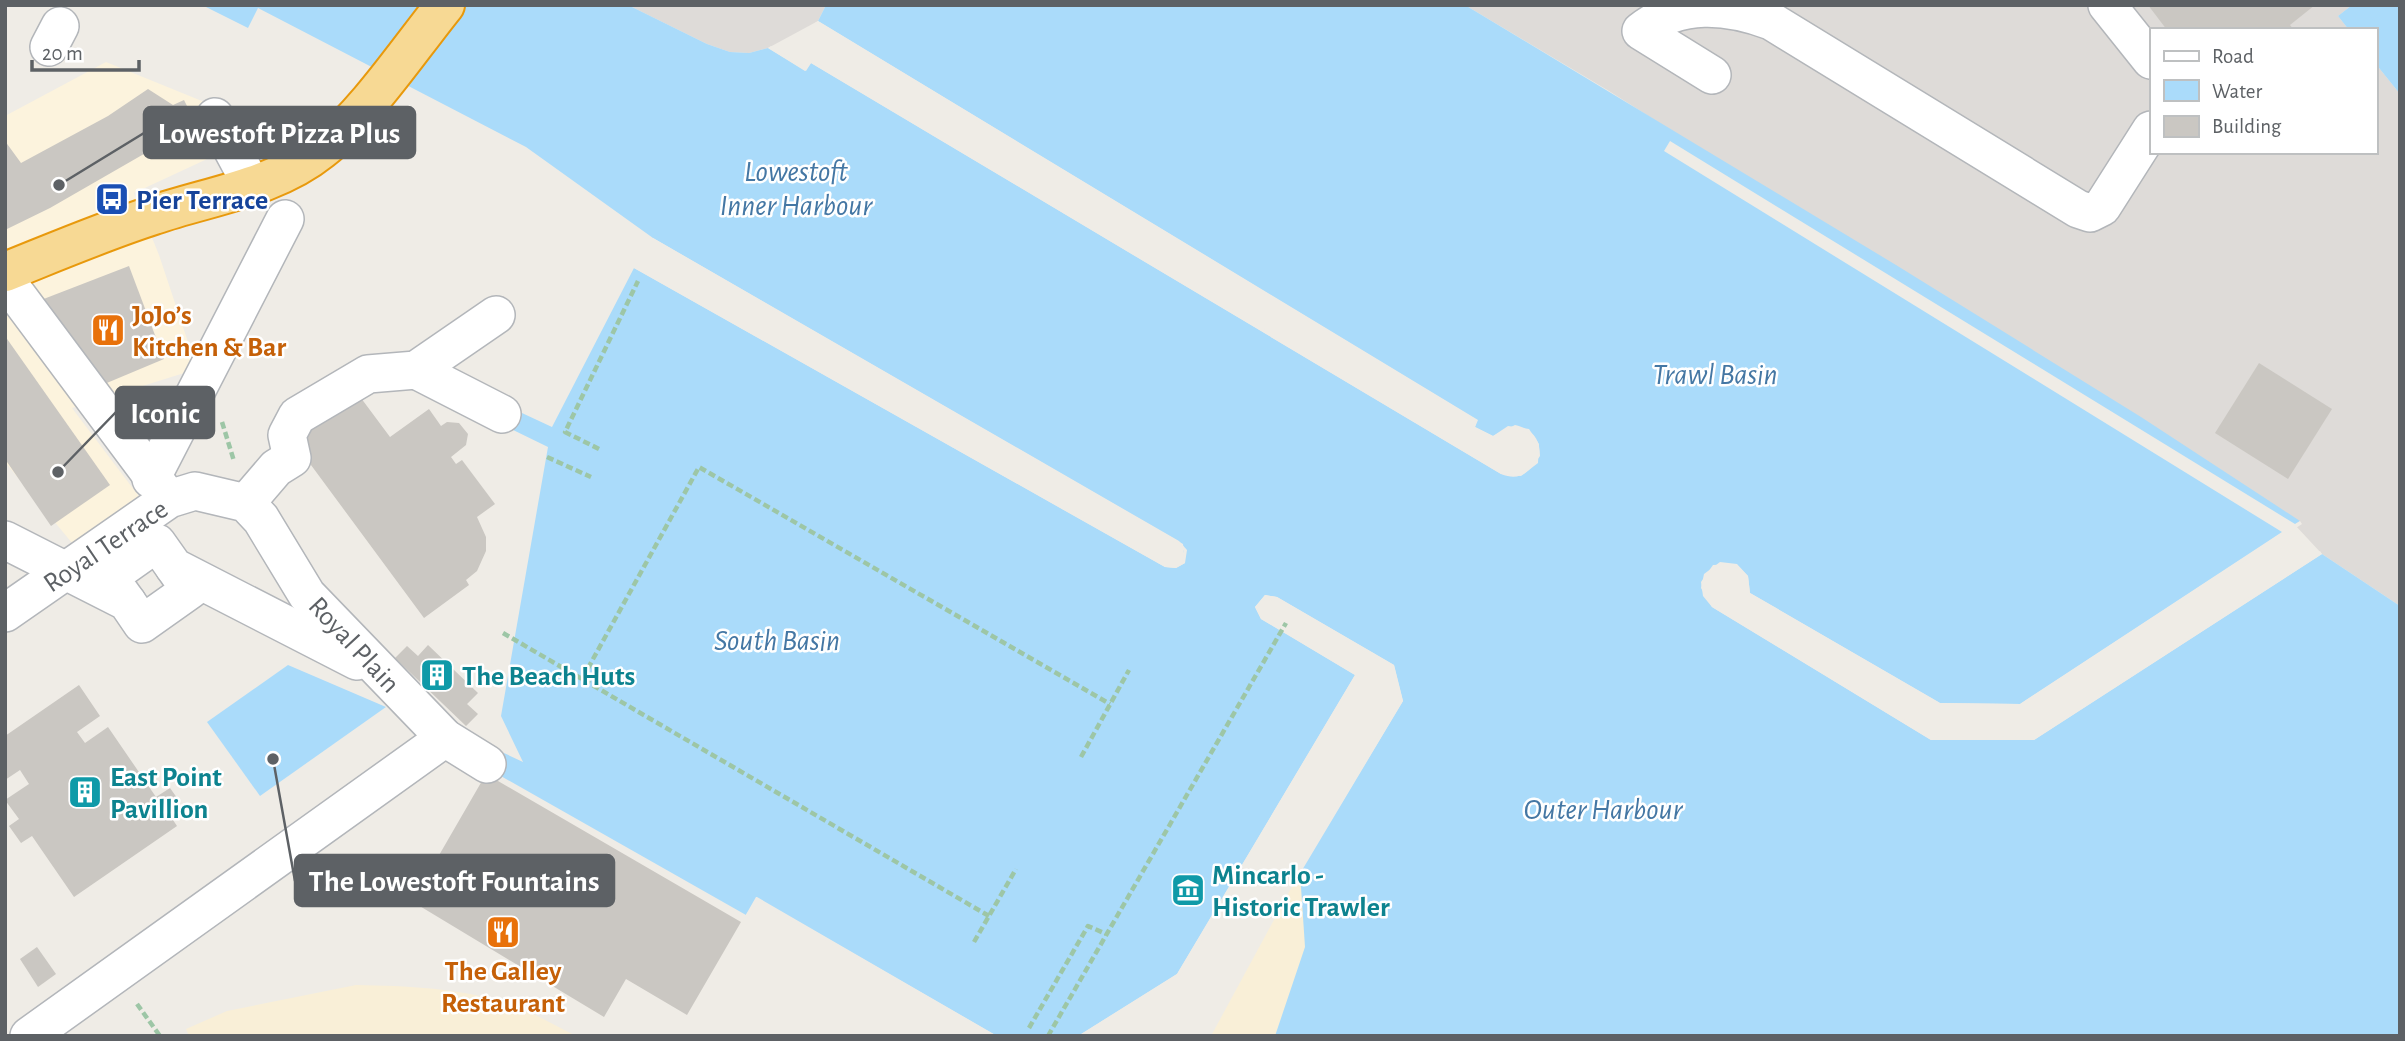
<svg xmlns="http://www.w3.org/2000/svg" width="2405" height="1041" font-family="'Alegreya Sans',sans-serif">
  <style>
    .commercial { fill: #fcf3dd }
    .industrial { fill: #dedbd8 }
    .sand { fill: #f9efd7 }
    .water { fill: #aadbfa }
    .pier { fill: #efece6 }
    .building { fill: #cac7c2 }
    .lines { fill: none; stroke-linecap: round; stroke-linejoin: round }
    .minor-casing { stroke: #b3b6ba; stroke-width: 40 }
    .highway-casing { stroke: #e8990c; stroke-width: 42 }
    .path { stroke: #9dc6a6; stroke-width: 4.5; stroke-dasharray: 7 3.5; stroke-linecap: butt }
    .minor { stroke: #fff; stroke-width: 37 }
    .highway { stroke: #f7d994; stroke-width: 38 }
    .tree { fill: #8cb488 }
    .labels { text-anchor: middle; stroke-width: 5; stroke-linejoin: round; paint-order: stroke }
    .transit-label { font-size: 28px; font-weight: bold; fill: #164399; stroke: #fff; text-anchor: start }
    .food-label { font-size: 28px; font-weight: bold; fill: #c56008; stroke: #fff; text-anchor: start }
    .street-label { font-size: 28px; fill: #5d6165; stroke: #fff }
    .culture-label { font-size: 28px; font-weight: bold; fill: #0d838f; stroke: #fff; text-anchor: start }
    .water-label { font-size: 30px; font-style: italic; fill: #4477a4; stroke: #fff }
    .leader { fill: none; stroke: #5d6165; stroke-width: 2.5 }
    .callout-dot { fill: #5d6165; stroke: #fff; stroke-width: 2.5 }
    .callout { fill: #5d6165; stroke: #5d6165; stroke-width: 2.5 }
    .callout-label { font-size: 30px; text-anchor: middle; font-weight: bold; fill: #fff }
  </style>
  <rect width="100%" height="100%" fill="#efece6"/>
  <polygon class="commercial" points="106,62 224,110 248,140 134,193 159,255 197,369 72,408 144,503 72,543 5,462 5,116"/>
  <g class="industrial">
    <polygon points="628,5 826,5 818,21 768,48 749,53 730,52 707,44"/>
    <polygon points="1465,5 2352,5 2338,16 2349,30 2151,30 2151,152 2375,152 2375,63 2400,94 2400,606 2322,554 2295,525 1609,91"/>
  </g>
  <g class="sand">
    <polygon points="1317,845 1335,1036 1211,1036 1300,872"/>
    <path d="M356,985C410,986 471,988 522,1009C541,1017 558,1027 576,1036H189L186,1029L227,1011Z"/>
  </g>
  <g class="water">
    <path d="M202,5H628L707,44L730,52L749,53L768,48L805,71L811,63L1501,474C1521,482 1530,471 1540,456C1540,438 1532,429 1515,425L1493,436L1475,427L1477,420L818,21L826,5H1465L1896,265L2141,417L2300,521L2020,704L1940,703L1750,593L1748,576L1736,564L1713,565L1701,582L1703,596L1712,607L1931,740H2034L2322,554L2400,606V1036H1275L1305,947L1300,872L1403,701L1394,665L1277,597L1265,595L1255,607L1261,619L1355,675L1177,974L1078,1036H997L757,898L746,915L492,771L504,753L523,762L501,716L548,447L499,423L507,406L552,427L634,268L1165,567L1176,568L1185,563L1183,544L653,238L526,147L258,8L248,28Z"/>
    <polygon points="2352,5 2400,5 2400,94 2375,63 2375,30 2349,30 2338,16"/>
    <polygon points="288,665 386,707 260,796 207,722"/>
  </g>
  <g class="pier">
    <polygon points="818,21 1478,420 1475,427 1493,436 1508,426 1529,429 1539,444 1538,463 1521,476 1501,474 811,63 806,71 768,48 771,46 805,66 812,60 1503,471 1520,473 1534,461 1536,445 1527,432 1509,429 1493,439 1473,430 1473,421 815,23"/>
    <polygon points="1670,141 2295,524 2300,521 2302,524 2020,707 1939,706 1748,596 1745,577 1735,567 1721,566 1707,576 1705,587 1714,604 1932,736 2033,737 2320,551 2322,554 2034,740 1931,740 1712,607 1701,588 1704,574 1720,562 1737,564 1748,576 1750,593 1940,703 2020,704 2282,532 1664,151"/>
    <polygon points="653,238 1179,541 1187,550 1185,563 1176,568 1165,567 634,268 636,265 1167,564 1176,565 1182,561 1184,551 1177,544 651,241"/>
    <polygon points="1265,595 1277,597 1394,665 1403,701 1298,877 1297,870 1399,700 1391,667 1275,600 1263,601 1259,608 1263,617 1357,672 1358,676 1180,976 1084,1036 1078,1036 1177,974 1355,675 1261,619 1255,607"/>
    <polygon points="756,897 757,897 997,1036 990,1036 758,902 749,917 744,918"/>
  </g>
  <g class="building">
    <polygon points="2148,5 2315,5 2290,25 2294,30 2167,30"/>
    <polygon points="148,89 173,105 184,100 196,124 50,208 5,230 5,141 21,163 108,116"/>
    <polygon points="129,266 164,359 102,385 41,300"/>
    <polygon points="5,336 110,485 51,526 5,459"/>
    <polygon points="2259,363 2332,409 2288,479 2215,433"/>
    <polygon points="358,394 390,437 429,409 441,426 447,422 459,423 468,434 466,445 451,457 456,464 462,460 495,504 477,517 486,537 486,551 477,571 466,580 469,585 424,618 294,442"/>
    <polygon points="428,645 478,693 467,704 478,714 466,726 395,658 407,646 418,656"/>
    <polygon points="79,685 100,716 77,732 85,743 108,727 156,797 170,788 180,802 167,811 177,826 74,897 32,836 21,843 9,826 19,819 5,800 29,784 20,770 5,780 5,736"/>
    <polygon points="486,774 741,922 687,1015 626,979 604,1017 418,905 416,895"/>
    <polygon points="37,947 56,974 38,987 20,959"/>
  </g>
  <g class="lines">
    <g class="minor-casing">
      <g id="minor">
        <polyline points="2107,5 2151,60"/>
        <polyline points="49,47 60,26"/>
        <path d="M1712,75L1641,31C1680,0 1727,5 1771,21L2078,209L2090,213L2102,207L2151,130"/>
        <polyline points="215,117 252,186"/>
        <polyline points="5,279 166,495"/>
        <polyline points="416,370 502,414"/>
        <polyline points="151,479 285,219"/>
        <polyline points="246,503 276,468 292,458 287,435 297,416 368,374 416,370 496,315"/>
        <polyline points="5,540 127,602 142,624 190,590 174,567"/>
        <polyline points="127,602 109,577 157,543 174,567 357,661"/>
        <polyline points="5,613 169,499 195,491 246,503 261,519 307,595 445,738 487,764"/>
        <polyline points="29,1036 445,738"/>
      </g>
    </g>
    <g class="highway-casing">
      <path id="highway" d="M5,272C55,252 104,231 154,215C209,196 274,188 321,150C366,114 408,51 445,5"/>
    </g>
    <g class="path">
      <polyline points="222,422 234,461"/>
      <polyline points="599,449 565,432 638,281"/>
      <polyline points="547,457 591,477"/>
      <polyline points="503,633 582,679"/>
      <polyline points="1081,757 1129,670"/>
      <polyline points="989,916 582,679 699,467 1110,704"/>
      <polyline points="974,942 1016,869"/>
      <polyline points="137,1004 160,1036"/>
      <polyline points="1029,1028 1088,926 1106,934"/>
      <polyline points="1048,1036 1286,623"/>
    </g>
    <use href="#minor" class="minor"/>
    <use href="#highway" class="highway"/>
  </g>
  <circle class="tree" cx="249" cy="116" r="10"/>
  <defs>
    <g id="bus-square" transform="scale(1.75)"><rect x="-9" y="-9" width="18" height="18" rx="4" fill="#1a4fb4" stroke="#fff"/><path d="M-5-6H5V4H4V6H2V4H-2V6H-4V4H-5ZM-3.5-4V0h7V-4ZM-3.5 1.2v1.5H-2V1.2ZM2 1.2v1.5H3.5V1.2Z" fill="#fff"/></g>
    <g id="restaurant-square" transform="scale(1.75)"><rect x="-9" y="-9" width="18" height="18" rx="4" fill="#e8710a" stroke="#fff"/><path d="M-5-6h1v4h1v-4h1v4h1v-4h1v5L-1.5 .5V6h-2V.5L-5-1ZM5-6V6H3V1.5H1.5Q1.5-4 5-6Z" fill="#fff"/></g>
    <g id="building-square" transform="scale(1.75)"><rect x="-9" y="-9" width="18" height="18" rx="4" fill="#0f9aa8" stroke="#fff"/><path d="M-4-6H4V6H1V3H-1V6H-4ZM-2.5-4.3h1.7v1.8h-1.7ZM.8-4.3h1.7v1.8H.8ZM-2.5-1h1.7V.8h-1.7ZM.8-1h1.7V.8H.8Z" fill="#fff"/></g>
    <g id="museum-square" transform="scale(1.75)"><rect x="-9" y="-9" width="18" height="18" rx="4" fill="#0f9aa8" stroke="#fff"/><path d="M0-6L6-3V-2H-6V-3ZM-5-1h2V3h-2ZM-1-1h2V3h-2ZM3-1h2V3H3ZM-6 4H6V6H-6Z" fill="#fff"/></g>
  </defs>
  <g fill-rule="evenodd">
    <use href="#bus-square" x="112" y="199"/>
    <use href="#restaurant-square" x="108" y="330"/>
    <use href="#building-square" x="437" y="675"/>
    <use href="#building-square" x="85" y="792"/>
    <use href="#museum-square" x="1188" y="890"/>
    <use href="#restaurant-square" x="503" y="932"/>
  </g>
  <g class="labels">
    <g class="transit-label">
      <text x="136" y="209">Pier Terrace</text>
    </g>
    <g class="food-label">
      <text x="132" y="324">JoJo’s<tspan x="132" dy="32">Kitchen &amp; Bar</tspan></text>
      <text x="503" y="980" text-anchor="middle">The Galley<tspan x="503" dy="32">Restaurant</tspan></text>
    </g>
    <g class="street-label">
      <text transform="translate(105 545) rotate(-34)" y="10">Royal Terrace</text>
      <text transform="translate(355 644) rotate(47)" y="10">Royal Plain</text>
    </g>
    <g class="culture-label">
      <text x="462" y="685">The Beach Huts</text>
      <text x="110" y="786">East Point<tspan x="110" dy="32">Pavillion</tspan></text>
      <text x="1212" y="884">Mincarlo -<tspan x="1212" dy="32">Historic Trawler</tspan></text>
    </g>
    <g class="water-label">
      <text x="796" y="181">Lowestoft<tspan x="796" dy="34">Inner Harbour</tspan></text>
      <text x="1715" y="384">Trawl Basin</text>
      <text x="777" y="650">South Basin</text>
      <text x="1603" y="819">Outer Harbour</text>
    </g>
  </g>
  <path class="leader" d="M59 185L144 133M58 472L116 412M273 759L295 881"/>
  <g class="callout-dot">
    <circle cx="59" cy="185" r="7"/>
    <circle cx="58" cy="472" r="7"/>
    <circle cx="273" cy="759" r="7"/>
  </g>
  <g class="callout">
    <rect x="144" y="107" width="271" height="51" rx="7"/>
    <rect x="116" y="387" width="98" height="51" rx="7"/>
    <rect x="295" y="855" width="319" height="51" rx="7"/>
  </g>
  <g class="callout-label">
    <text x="279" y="143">Lowestoft Pizza Plus</text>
    <text x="165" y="423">Iconic</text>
    <text x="454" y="891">The Lowestoft Fountains</text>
  </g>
  <rect width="2405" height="1041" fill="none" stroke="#5d6165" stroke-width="14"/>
  <rect x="2150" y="28" width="228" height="126" fill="#ffffff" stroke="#bec0c1" stroke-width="2"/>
  <rect x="2164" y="51" width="35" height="10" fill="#ffffff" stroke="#bec0c1" stroke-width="2"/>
  <text x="2212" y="63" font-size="21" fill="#5d6165">Road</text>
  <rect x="2164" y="80" width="35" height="21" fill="#aadbfa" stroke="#bec0c1" stroke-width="2"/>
  <text x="2212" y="98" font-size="21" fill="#5d6165">Water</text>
  <rect x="2164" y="116" width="35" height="21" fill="#cac7c2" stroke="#bec0c1" stroke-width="2"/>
  <text x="2212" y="133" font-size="21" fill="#5d6165">Building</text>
  <path d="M32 60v10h107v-10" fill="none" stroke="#5d6165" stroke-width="3.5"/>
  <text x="42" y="60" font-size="21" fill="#5d6165" stroke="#ffffff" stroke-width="5" paint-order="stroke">20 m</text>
</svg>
